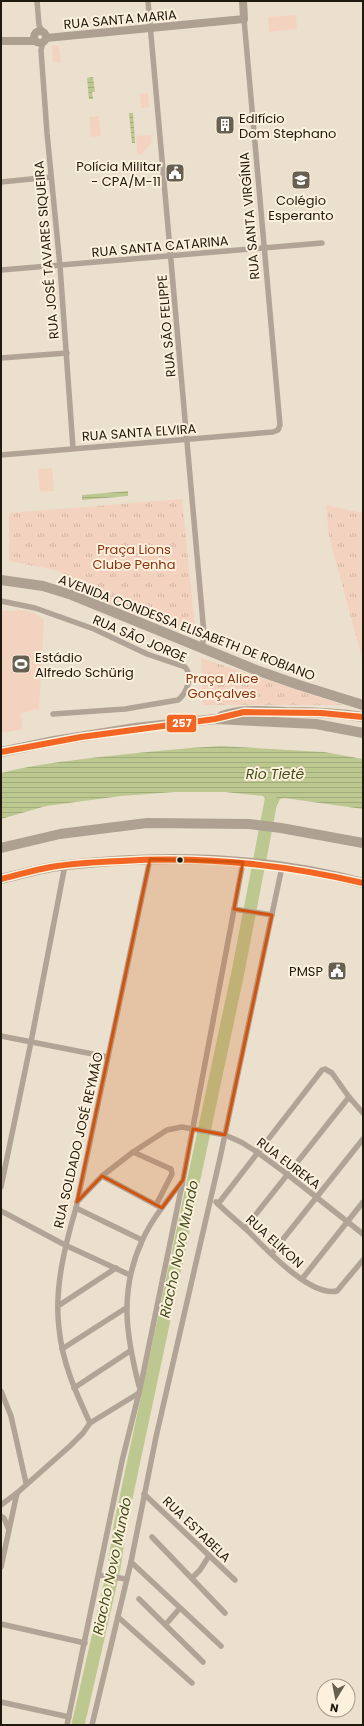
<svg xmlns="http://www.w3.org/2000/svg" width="364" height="1726" font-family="Poppins,sans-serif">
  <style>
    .park { fill: url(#park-tufts) }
    .garden { fill: #f4d2c0 }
    .water { fill: url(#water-rules) }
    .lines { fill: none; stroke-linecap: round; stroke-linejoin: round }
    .river { stroke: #bcc890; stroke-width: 13 }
    .street { stroke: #b1a496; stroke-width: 5.5 }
    .secondary { stroke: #aea091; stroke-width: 8 }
    .highway { stroke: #aea192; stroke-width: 10 }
    .bus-1-casing { stroke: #fdf1dd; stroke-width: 9 }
    .bus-1 { stroke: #f26522; stroke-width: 6 }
    .marked { fill: #d4530c; fill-opacity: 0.2; stroke: #d4530c; stroke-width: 3; stroke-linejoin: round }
    .bus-dot { fill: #20190d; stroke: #fdf1dd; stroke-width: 1.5 }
    .labels { text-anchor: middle; stroke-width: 4; stroke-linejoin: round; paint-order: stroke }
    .street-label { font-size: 13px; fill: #20190d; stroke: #fdf1dd }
    .poi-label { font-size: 13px; fill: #20190d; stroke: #fdf1dd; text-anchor: start }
    .park-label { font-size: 13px; fill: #8b3310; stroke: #fdf1dd }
    .water-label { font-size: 14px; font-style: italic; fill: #42501c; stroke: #fdf1dd }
    .line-badge { stroke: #fdf1dd; stroke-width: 1.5 }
    .badge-label { font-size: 11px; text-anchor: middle; font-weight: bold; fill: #fff }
  </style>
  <defs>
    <pattern id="park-tufts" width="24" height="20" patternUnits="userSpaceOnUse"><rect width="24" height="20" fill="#f4d2c0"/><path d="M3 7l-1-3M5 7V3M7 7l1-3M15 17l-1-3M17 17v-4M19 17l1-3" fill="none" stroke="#d1b4a4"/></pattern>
    <pattern id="water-rules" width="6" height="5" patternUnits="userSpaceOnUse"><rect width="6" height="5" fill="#bcc890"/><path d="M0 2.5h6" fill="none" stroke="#a1ab7b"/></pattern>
  </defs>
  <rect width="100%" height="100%" fill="#eae0cd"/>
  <g class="park">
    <polygon points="182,499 196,638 75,591 68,579 60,571 9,561 9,513"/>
    <polygon points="326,505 363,513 363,662 329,536"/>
    <polygon points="201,658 343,705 203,705"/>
  </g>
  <g class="garden">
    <polygon points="296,15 297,29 269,32 268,17"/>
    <polygon points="52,46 59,46 61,62 53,62"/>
    <polygon points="148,93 149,107 141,108 140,94"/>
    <polygon points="99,116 101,136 91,137 89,117"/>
    <polygon points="151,135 152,142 142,154 137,155 136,136"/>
    <polygon points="52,468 54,491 40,492 38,469"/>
    <polygon points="23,610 35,613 44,620 39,710 33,709 32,711 21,713 23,729 1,733 1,611"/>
  </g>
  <g class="water">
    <polygon points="93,77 95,92 92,92 93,99 89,99 87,78"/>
    <polygon points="129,113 133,113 135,143 132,143"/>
    <polygon points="128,491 128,496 82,500 82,495"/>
    <path d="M221,746L324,752L363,759V809L284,798L280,799L271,818L263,817L265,798L263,796L225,792H174L121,796L46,806L1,819V773C36,764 73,760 109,756C147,752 184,748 221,746Z"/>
  </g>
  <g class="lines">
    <polyline class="river" points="78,1725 114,1568 120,1526 238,972 271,801"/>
    <g class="street">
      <polyline points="37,1 39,25 42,31"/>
      <polyline points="148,1 204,634 202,649"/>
      <polyline points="43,43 41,50 47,133 60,266 73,448"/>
      <polyline points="1,182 51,177"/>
      <polyline points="1,270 322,243"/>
      <polyline points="1,358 67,353"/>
      <polyline points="1,455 273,432 278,430 280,425 244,19"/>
      <path d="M1,601L35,608L94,629L147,654L185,667C193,676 187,693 178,700L125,709L53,714"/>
      <polyline points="234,909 272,915"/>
      <polyline points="1,1036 108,1057"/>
      <polyline points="133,1152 171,1169 172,1174 156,1205"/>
      <polyline points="102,1176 158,1206"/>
      <polyline points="1,1187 31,1042 65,865"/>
      <polyline points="77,1202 102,1176 133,1152 167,1130 182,1127 225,1135 241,1142 257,1152 287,1174 363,1234"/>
      <path d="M216,1202C226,1212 237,1221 248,1231C266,1249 310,1297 337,1291L363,1260"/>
      <polyline points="218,1204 322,1070 325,1069 332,1073 349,1097 363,1113"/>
      <polyline points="76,1208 142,1240"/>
      <polyline points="1,1211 65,1245 130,1275"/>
      <polyline points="245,1228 349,1097"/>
      <polyline points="272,1253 363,1139"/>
      <polyline points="302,1279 363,1202"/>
      <polyline points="58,1306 116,1268"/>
      <polyline points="62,1349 126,1308"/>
      <path d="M139,1386C126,1335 119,1291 142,1241C151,1220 167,1201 181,1183"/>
      <polyline points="74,1388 130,1351"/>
      <polyline points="1,1391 11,1416 26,1483"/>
      <path d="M90,1423C76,1393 62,1362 59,1328C54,1289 65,1245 76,1208L150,859"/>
      <polyline points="144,1494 235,1580"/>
      <polyline points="1,1505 17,1493 70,1446 83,1433 90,1423 139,1393"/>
      <polyline points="1,1516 4,1518 9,1530"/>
      <polyline points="152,1537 225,1613"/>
      <polyline points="131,1562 221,1646"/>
      <polyline points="1,1567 17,1493"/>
      <polyline points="99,1575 127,1579"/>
      <polyline points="192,1578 200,1570 209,1556"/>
      <polyline points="139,1599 203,1662"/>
      <polyline points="118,1617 192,1683"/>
      <polyline points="1,1624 85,1643"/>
      <polyline points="166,1624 180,1608"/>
      <polyline points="1,1702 69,1717"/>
      <polyline points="67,1725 122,1461 140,1389 183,1180 243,862"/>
      <polyline points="92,1725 131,1562 156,1437 220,1158 282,867"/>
    </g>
    <g class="secondary">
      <circle cx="40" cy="37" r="6"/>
      <polyline points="46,38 244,19 243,1"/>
      <polyline points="1,41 35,41"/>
    </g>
    <g class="highway">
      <polyline points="1,580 43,586 72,595 256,670 299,685 363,705"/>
      <path d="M222,716C242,709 265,711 286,712C312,712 337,713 363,717"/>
      <polyline points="1,752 54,741 135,728 215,719 316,724 363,733"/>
      <polyline points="1,848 60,834 147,823 249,824 281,828 363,843"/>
      <path d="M1,879C22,874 45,867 67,865C165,854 267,857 363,883"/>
    </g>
    <g class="bus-1-casing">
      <g id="bus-1">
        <polyline points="1,752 81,737 215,719 244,712 321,713 363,717"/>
        <path d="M1,879C18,875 34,870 51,867C74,863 98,862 121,861C203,856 283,864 363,883"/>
      </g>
    </g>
    <use href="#bus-1" class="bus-1"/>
  </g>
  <path class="marked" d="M150,859L243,862L234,909L272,915L225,1135L193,1129L183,1180L162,1208L102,1176L77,1202Z"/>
  <defs>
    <g id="building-square" transform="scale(1)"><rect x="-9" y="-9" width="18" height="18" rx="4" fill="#675f50" stroke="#fdf1dd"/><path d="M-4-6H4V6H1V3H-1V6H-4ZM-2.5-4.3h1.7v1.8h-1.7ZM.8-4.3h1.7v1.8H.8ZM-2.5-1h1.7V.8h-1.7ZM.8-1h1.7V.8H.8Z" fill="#fff"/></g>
    <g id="civic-square" transform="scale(1)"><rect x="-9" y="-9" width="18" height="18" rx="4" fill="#675f50" stroke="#fdf1dd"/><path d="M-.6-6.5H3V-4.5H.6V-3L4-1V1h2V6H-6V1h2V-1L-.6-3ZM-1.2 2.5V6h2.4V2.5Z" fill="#fff"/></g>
    <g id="school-square" transform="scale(1)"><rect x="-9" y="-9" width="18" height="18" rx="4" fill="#675f50" stroke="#fdf1dd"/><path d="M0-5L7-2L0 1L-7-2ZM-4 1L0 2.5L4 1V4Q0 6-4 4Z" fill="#fff"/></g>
    <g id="stadium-square" transform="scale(1)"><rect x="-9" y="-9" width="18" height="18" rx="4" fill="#675f50" stroke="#fdf1dd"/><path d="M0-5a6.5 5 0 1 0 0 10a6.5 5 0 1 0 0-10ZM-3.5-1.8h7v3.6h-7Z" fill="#fff"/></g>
  </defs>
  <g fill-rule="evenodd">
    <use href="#building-square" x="225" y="125"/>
    <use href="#civic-square" x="175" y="173"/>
    <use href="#school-square" x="301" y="180"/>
    <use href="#stadium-square" x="21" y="664"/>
    <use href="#civic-square" x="337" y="971"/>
  </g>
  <circle class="bus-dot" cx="180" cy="860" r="3.5"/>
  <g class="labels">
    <g class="street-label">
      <text transform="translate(120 19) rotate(-5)" y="5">RUA SANTA MARIA</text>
      <text transform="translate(249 216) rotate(-95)" y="5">RUA SANTA VIRGÍNIA</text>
      <text transform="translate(160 246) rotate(-5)" y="5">RUA SANTA CATARINA</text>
      <text transform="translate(46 250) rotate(-95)" y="5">RUA JOSÉ TAVARES SIQUEIRA</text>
      <text transform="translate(166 326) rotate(-95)" y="5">RUA SÃO FELIPPE</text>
      <text transform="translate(139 432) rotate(-4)" y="5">RUA SANTA ELVIRA</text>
      <text transform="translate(187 627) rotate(21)" y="5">AVENIDA CONDESSA ELISABETH DE ROBIANO</text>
      <text transform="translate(140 638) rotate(23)" y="5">RUA SÃO JORGE</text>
      <text transform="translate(78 1140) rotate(-77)" y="5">RUA SOLDADO JOSÉ REYMÃO</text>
      <text transform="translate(289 1163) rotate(37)" y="5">RUA EUREKA</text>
      <text transform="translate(275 1241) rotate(42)" y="5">RUA ELIKON</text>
      <text transform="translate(197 1529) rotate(44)" y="5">RUA ESTABELA</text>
    </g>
    <g class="poi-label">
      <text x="239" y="123">Edifício<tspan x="239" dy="15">Dom Stephano</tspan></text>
      <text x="161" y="171" text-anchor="end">Polícia Militar<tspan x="161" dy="15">- CPA/M-11</tspan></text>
      <text x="301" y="205" text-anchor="middle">Colégio<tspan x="301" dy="15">Esperanto</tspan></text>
      <text x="35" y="662">Estádio<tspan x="35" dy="15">Alfredo Schürig</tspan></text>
      <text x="323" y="976" text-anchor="end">PMSP</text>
    </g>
    <g class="park-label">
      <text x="134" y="554">Praça Lions<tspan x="134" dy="15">Clube Penha</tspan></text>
      <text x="222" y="683">Praça Alice<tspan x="222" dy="15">Gonçalves</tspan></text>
    </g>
    <g class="water-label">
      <text x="275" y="779">Rio Tietê</text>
      <text transform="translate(179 1249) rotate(-78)" y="5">Riacho Novo Mundo</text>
      <text transform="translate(112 1566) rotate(-78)" y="5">Riacho Novo Mundo</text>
    </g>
  </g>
  <rect class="line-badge" x="166" y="714" width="31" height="19" rx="4" fill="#f26522"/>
  <g class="badge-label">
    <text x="182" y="727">257</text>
  </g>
  <rect width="364" height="1726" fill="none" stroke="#20190d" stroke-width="4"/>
  <g transform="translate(336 1698) rotate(190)"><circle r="19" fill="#fdf1dd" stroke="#a59b8a"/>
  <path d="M0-3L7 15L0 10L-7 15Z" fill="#675f50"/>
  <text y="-6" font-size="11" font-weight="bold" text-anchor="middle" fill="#20190d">N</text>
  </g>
</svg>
